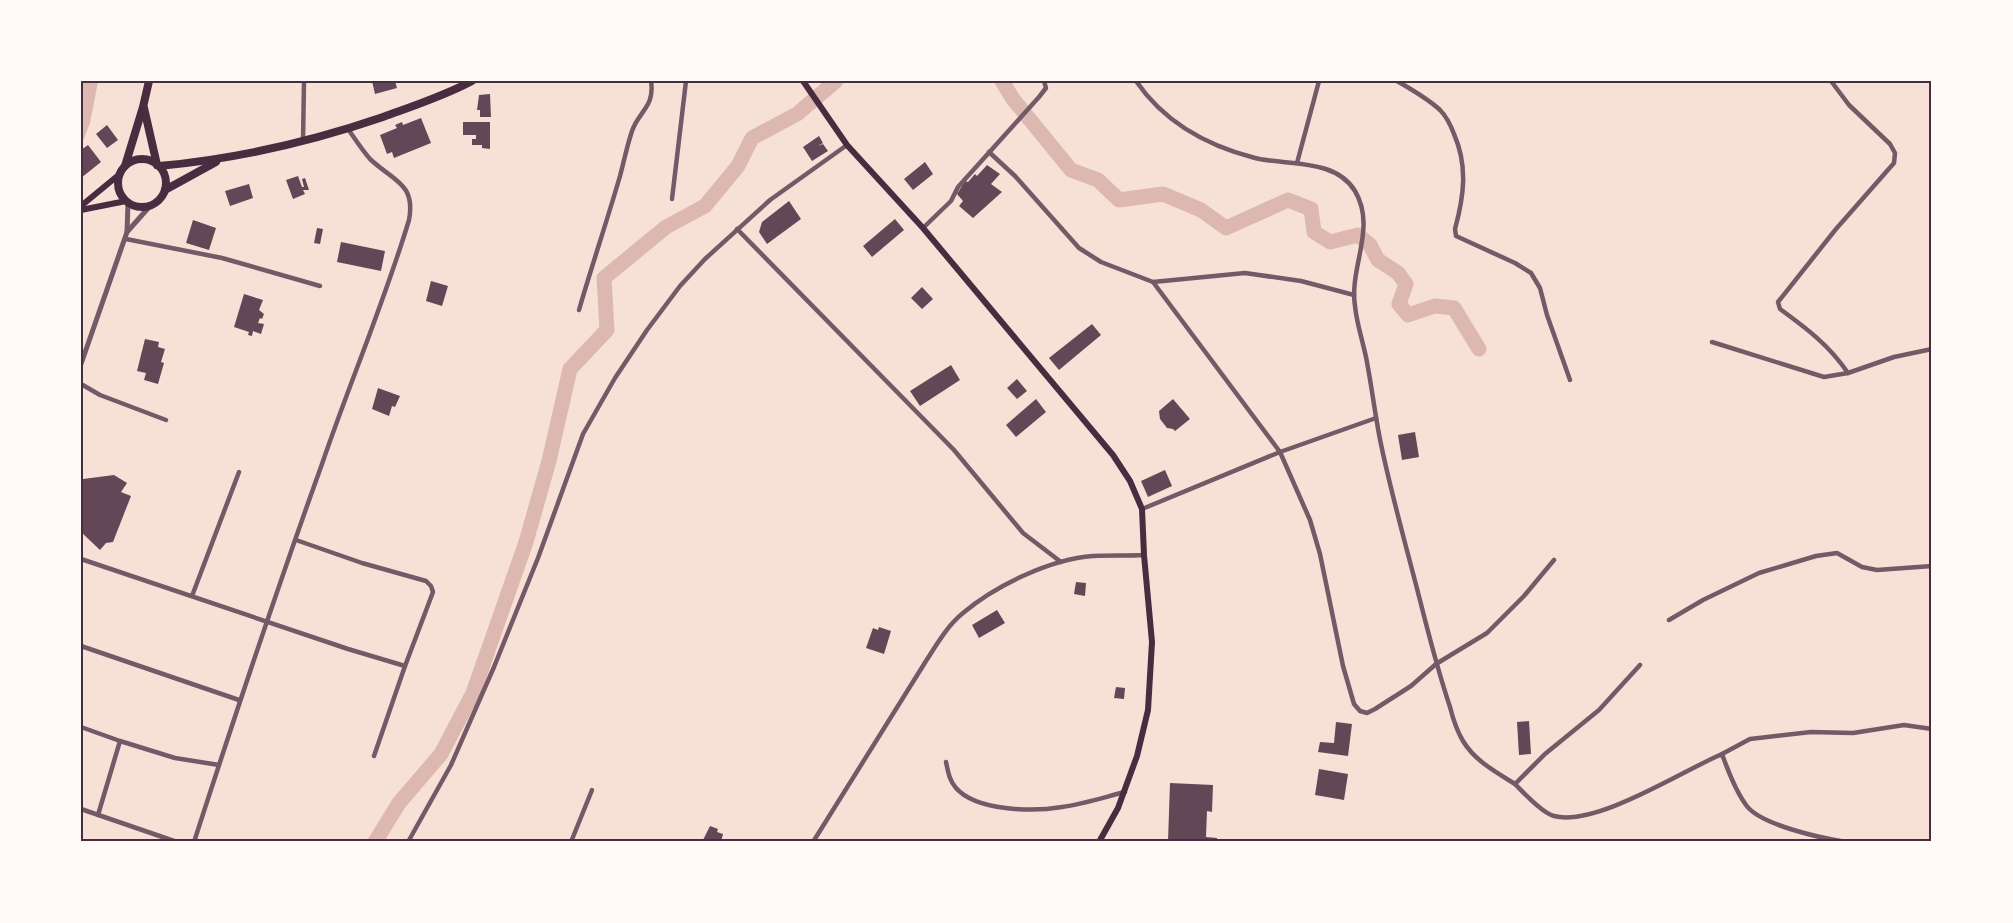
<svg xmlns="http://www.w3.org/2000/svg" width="2013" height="923" font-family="Cabin,sans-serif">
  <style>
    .water { fill: #dcb8b0 }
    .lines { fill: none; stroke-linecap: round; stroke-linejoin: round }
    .river { stroke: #dcb8b0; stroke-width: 15 }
    .building { fill: #644757 }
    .minor { stroke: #755966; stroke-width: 4.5 }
    .tertiary { stroke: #755966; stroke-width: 5 }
    .secondary { stroke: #4a2c40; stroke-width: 6 }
    .trunk { stroke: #4a2c40; stroke-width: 8 }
    .neatline { fill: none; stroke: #4a2c40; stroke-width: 2 }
  </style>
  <rect width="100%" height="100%" fill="#f7e1d7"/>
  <polygon class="water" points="84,81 98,81 90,123 81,146 81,88"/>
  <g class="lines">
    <g class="river">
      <polyline points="1002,81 1013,99 1071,170 1098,180 1119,200 1163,194 1201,210 1226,228 1288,200 1311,209 1314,232 1330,242 1358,235 1370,245 1378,260 1398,273 1406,284 1399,304 1408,315 1435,306 1454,308 1479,349"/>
      <polyline points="375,842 399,803 441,754 473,693 526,542 549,461 570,369 607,330 604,278 666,227 705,206 738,166 752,138 797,114 836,81"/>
    </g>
  </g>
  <g class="building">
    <polygon points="372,81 395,81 397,88 375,94"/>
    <polygon points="490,94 491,117 480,117 480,110 477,110 479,95"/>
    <polygon points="421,118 431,143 394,158 392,152 387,154 380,135 397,128 395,125 402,122 403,125"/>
    <polygon points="463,122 490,122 490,149 482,148 482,145 472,145 472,139 476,139 476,135 463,135"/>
    <polygon points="107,125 118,140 107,148 96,134"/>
    <polygon points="819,136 823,143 818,146 823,144 828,151 812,161 803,147"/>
    <polygon points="88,145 101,162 81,178 81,150"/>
    <polygon points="925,162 933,174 913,190 904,179"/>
    <polygon points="987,165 1000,174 991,184 1002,192 973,218 959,206 963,201 957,194 965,181 968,182 975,174 977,176"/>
    <polygon points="298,176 302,187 304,187 302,179 305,178 309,190 303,190 305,194 293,199 286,180"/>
    <polygon points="249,184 253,198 230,206 225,191"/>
    <polygon points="789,201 801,219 767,244 759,232 762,222"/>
    <polygon points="895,219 904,230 872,257 863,246"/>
    <polygon points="193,220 216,228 209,250 186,243"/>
    <polygon points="317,228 323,229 320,244 314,243"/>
    <polygon points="341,242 385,251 381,271 337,262"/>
    <polygon points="431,281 448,286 442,306 426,301"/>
    <polygon points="922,287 933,299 922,309 911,298"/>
    <polygon points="244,294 263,300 259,310 264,314 262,319 260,318 258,323 264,324 261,334 253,331 252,336 248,335 249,332 234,327"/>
    <polygon points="1092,324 1101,335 1059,370 1049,358"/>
    <polygon points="145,339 159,342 158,347 165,349 161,362 164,363 158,384 144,380 146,373 137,371"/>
    <polygon points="951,365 960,380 920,406 910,391"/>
    <polygon points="1017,379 1027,391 1017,399 1007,388"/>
    <polygon points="378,388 400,396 395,407 392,406 389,416 372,409"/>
    <polygon points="1036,399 1046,412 1016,437 1006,425"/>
    <polygon points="1173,399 1190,419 1175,431 1173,429 1167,428 1160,419 1159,411"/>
    <polygon points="1415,432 1419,457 1402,460 1398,435"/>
    <polygon points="1165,470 1172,486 1148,497 1141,481"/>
    <polygon points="114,475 127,483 121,492 131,496 113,542 106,543 100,550 81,532 81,484 83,479"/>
    <polygon points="1076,582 1086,583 1085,596 1074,594"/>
    <polygon points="997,610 1005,623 979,638 972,625"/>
    <polygon points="879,627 891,631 884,654 866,648 873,628 878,630"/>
    <polygon points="1116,687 1125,688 1124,699 1114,698"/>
    <polygon points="1529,721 1531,754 1519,755 1517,722"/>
    <polygon points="1336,722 1352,724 1348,756 1318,752 1320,742 1334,743"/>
    <polygon points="1319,769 1348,774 1344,800 1315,795"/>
    <polygon points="1170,783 1213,785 1212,812 1207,811 1206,837 1217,838 1217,842 1168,841"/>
    <polygon points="710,826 718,829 717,832 723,834 721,842 702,842"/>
  </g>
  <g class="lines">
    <g class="minor">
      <path d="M1136,81C1164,122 1208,146 1255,158C1287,166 1335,158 1355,191C1377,228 1349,267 1355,306C1357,327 1365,347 1368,368C1373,395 1376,422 1382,449C1394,505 1410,560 1424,616C1432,647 1440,677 1450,707C1453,719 1457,731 1463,741C1475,761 1496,772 1515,784L1545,754L1599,710L1640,665"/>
      <path d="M1397,81C1412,90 1427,98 1440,110C1446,116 1451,126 1454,134C1468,166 1464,196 1455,229L1456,236L1515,263L1531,273L1540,288L1547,315L1570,380"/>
      <path d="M1831,81L1849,105L1890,144L1895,153L1894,163L1836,229L1778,302L1780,309C1806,328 1829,345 1848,373"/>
      <polyline points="303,142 304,81"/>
      <polyline points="989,152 1015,176 1079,248 1101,262 1153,282 1280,452 1310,520 1320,554 1343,666 1354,704 1360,711 1367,713 1375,709 1411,686 1436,664 1487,633 1524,596 1554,560"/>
      <polyline points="1297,163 1319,81"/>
      <polyline points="672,199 686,81"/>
      <polyline points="923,228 951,201 958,187 1039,97 1046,88 1044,81"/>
      <polyline points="737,229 954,450 1023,533 1061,562"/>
      <polyline points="126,239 222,258 320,286"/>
      <polyline points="1153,282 1245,273 1301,281 1354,295"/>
      <path d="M579,310C592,265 607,221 620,176C624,161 627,146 632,131C639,111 655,107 651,81"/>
      <polyline points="1712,342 1824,377 1848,373 1894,357 1932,349"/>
      <polyline points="81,384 100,395 166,420"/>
      <polyline points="1142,509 1280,452 1376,418"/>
      <polyline points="296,540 362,563 426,581 431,586 433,592 405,666"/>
      <polyline points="81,559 348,649 405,666 374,756"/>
      <polyline points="192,596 239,472"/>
      <polyline points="1669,620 1703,600 1759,573 1816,556 1837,553 1862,567 1877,570 1932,566"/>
      <polyline points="81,646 239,700"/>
      <polyline points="81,727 120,741 98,815"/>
      <polyline points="120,741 175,758 219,765"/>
      <polyline points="1722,754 1750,739 1811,732 1853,733 1904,725 1932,729"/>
      <path d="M946,762C948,771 949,780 956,788C976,811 1033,812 1062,807C1083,804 1105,797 1125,792"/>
      <path d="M1515,784C1524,793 1542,813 1554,816C1596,827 1682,771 1722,754C1728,771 1735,790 1746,805C1760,825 1821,838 1846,842"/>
      <polyline points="81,809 177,842"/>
      <path d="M194,842C235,715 277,589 322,464C350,382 384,303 409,220C416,183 393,181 370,159C362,150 355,139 348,129"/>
      <polyline points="408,842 451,765 494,667 538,558 583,434 615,378 647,330 680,286 705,259 770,200 847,145"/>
      <polyline points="571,842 592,790"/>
      <path d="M813,842L926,661C937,644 947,626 963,613C995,586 1050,559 1093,556C1109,555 1127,556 1144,555"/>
    </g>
    <g class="tertiary">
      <polyline points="127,232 128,203"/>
      <polyline points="81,364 127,232 150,206"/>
    </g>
    <g class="secondary">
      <polyline points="803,81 847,145 923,228 1113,455 1130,481 1142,509 1144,555 1152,642 1148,710 1137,756 1118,808 1099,842"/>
      <polyline points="81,206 121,173"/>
      <polyline points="81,210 126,201"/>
    </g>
    <g class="trunk">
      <polyline points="144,108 157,165"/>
      <circle cx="142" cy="183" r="24"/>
      <polyline points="125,166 143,107 149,81"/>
      <path d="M159,166C236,159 310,142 383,117C413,106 444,96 472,81"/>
      <polyline points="165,190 216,162"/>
    </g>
  </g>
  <rect width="2013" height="923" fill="none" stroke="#fffaf5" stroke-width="165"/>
  <rect x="82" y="82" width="1848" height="758" class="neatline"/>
</svg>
